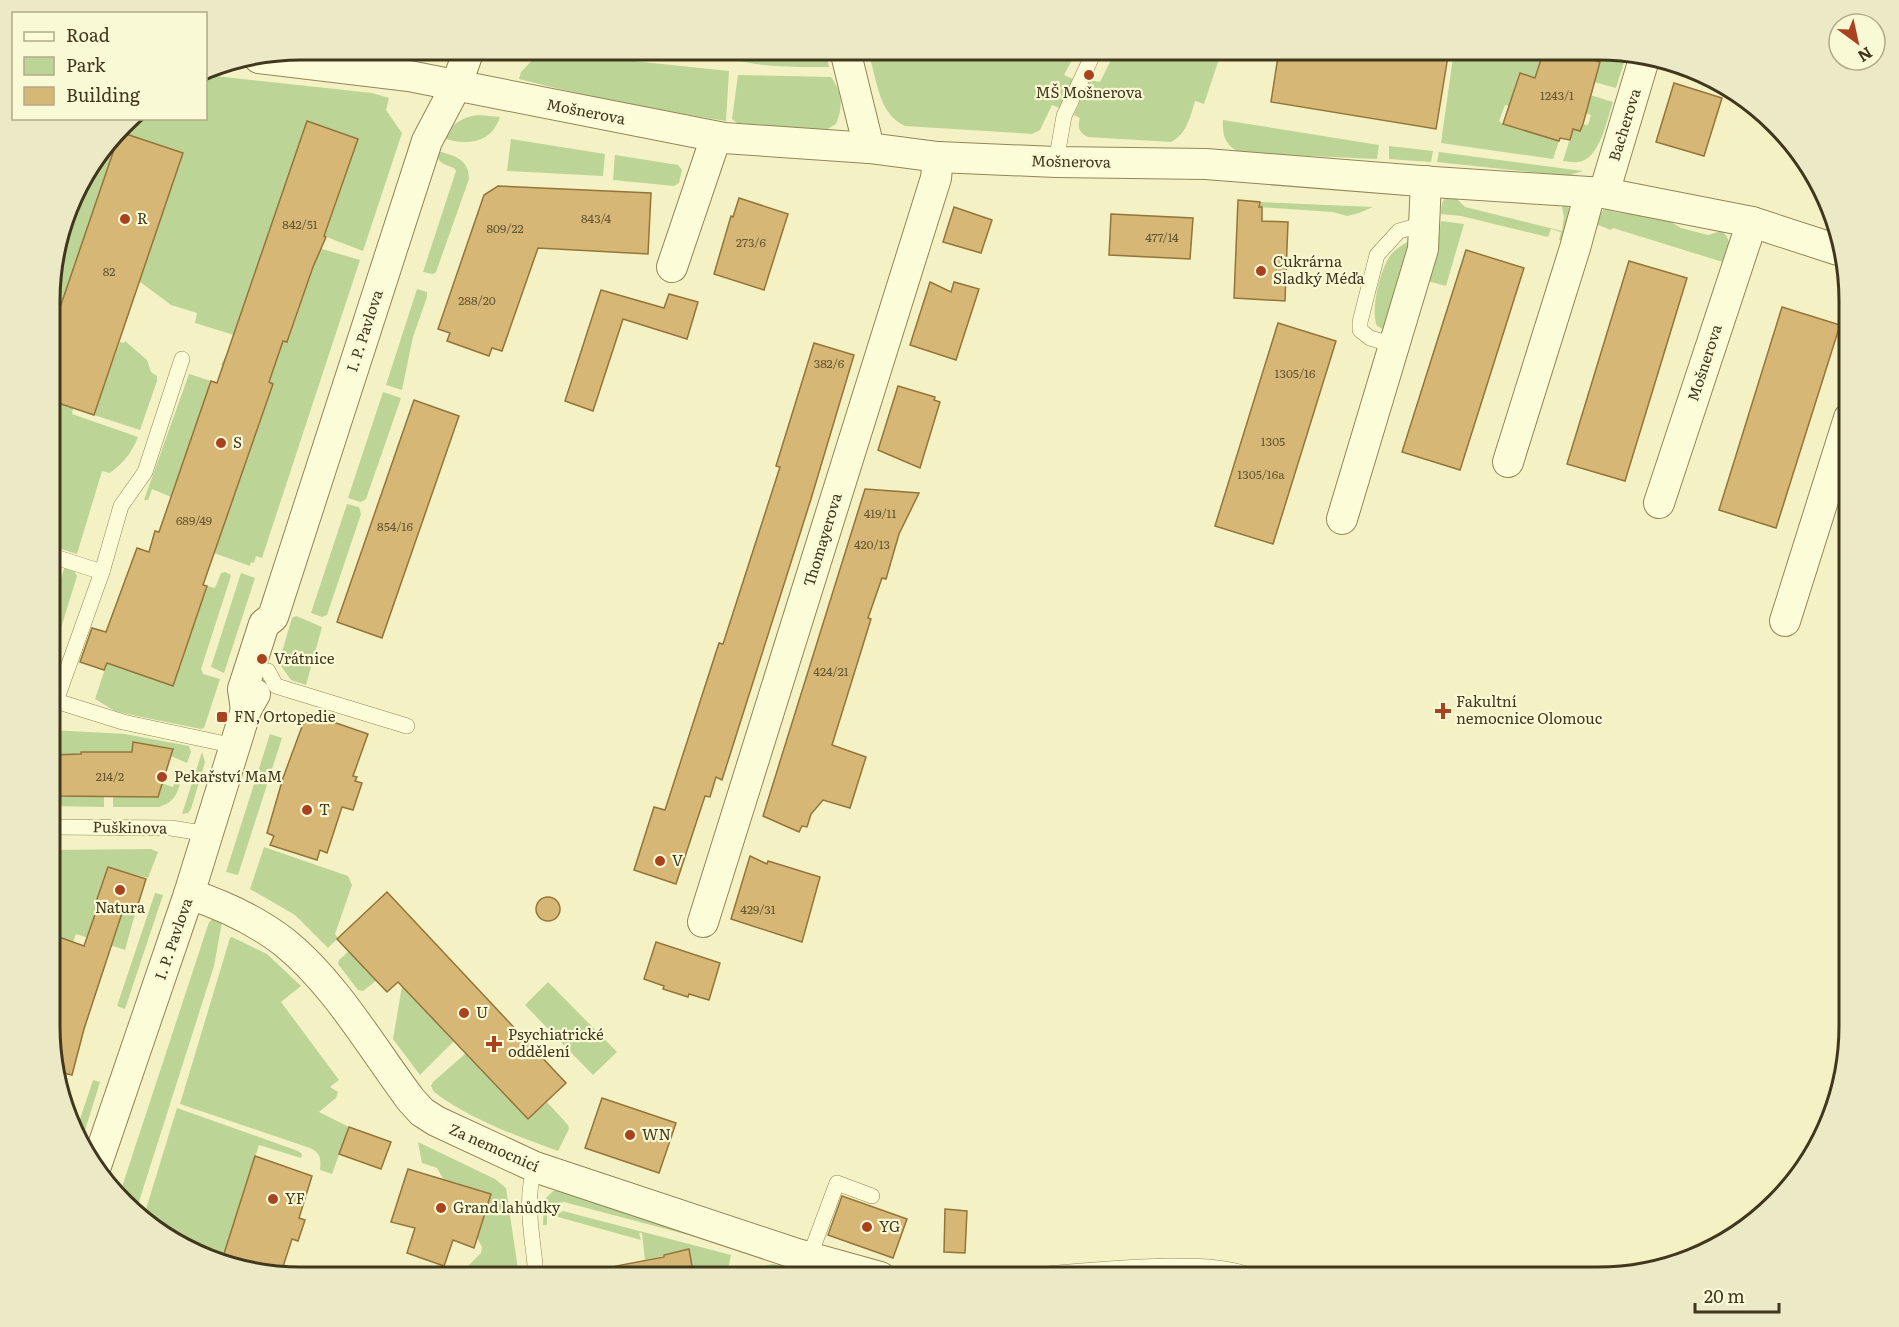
<svg xmlns="http://www.w3.org/2000/svg" width="1899" height="1327" font-family="Literata,serif">
  <style>
    .green { fill: #bcd496 }
    .building { fill: #d7b775; stroke: #947539; stroke-width: 1.5 }
    .lines { fill: none; stroke-linecap: round; stroke-linejoin: round }
    .service-casing { stroke: #928557; stroke-width: 16 }
    .minor-casing { stroke: #928557; stroke-width: 32 }
    .service { stroke: #fdfcd9; stroke-width: 15 }
    .minor { stroke: #fdfcd9; stroke-width: 30 }
    .poi-dot { fill: #a9421f; stroke: #faf9d5; stroke-width: 2 }
    .labels { text-anchor: middle; stroke-width: 4.5; stroke-linejoin: round; paint-order: stroke }
    .number-label { font-size: 12px; fill: #665733 }
    .poi-label { font-size: 15px; fill: #40371d; stroke: #faf9d5; text-anchor: start }
    .street-label { font-size: 15px; fill: #40371d; stroke: #faf9d5 }
    .rim { fill: none; stroke: #40371d; stroke-width: 3 }
  </style>
  <rect width="100%" height="100%" fill="#f4f2c4"/>
  <g class="green">
    <path d="M542,50H585L605,57L623,60L729,71L726,121C656,110 588,97 519,79L521,72Z"/>
    <polygon points="621,50 693,50 687,57"/>
    <path d="M728,50H825L829,67C795,67 758,68 726,57Z"/>
    <path d="M890,50H1077L1064,75L1073,79L1060,108L1052,105L1040,130L1032,134L905,126C880,114 878,86 871,62L890,53Z"/>
    <path d="M1116,50H1222L1204,104L1195,101C1190,117 1187,134 1171,142L1088,137C1079,133 1077,127 1080,118L1074,115L1089,80L1100,82Z"/>
    <polygon points="1454,50 1544,50 1535,78 1519,73 1509,106 1505,105 1499,121 1504,125 1559,141 1553,159 1441,143"/>
    <polygon points="1559,50 1614,50 1627,53 1616,88 1594,82 1600,57 1584,53 1582,57"/>
    <polygon points="206,75 372,93 389,98 386,110 402,133 363,251 324,236 357,139 308,122 234,335 195,323 197,313 171,305 139,281 183,154 120,132 130,119 206,118"/>
    <path d="M738,75L831,77C843,94 843,106 836,124L826,130L737,123L732,119Z"/>
    <path d="M1590,95L1613,102C1607,119 1600,160 1578,162C1573,163 1568,161 1563,161L1573,129L1582,124L1588,125L1591,115L1585,113Z"/>
    <path d="M478,115L500,117C491,144 466,146 443,138C453,124 461,117 478,115Z"/>
    <path d="M1223,120L1379,145L1377,159L1241,153C1225,146 1222,136 1223,120Z"/>
    <polygon points="511,139 605,154 603,176 507,171"/>
    <polygon points="1389,146 1433,151 1431,162 1389,159"/>
    <path d="M438,151C455,156 469,159 469,179L436,272L433,274L423,272L456,171L454,168C444,164 436,163 438,151Z"/>
    <polygon points="1439,152 1583,171 1567,176 1437,162"/>
    <polygon points="103,154 111,157 61,305 52,301 52,269 76,190"/>
    <polygon points="615,155 678,165 682,170 679,183 674,186 613,180"/>
    <path d="M1453,195L1465,207L1562,231L1564,217L1562,207L1566,205L1573,212L1569,242L1559,240L1561,232L1551,229L1548,237L1461,216L1441,214C1442,203 1441,198 1453,195Z"/>
    <polygon points="1260,202 1373,207 1359,213 1347,216 1333,212 1259,207"/>
    <path d="M1607,209C1620,216 1632,211 1645,217L1647,215L1666,219L1681,228L1708,235L1721,231C1733,239 1729,251 1726,263L1613,228L1611,230L1593,223L1603,210Z"/>
    <polygon points="1441,221 1464,224 1446,286 1427,281 1438,243"/>
    <path d="M1409,241L1388,332L1377,326C1370,311 1380,270 1390,256C1395,249 1402,245 1409,241Z"/>
    <polygon points="322,249 360,260 262,558 256,556 254,563 251,562 250,566 214,553 273,384 221,365 229,349 283,341 288,342 319,251"/>
    <polygon points="417,289 427,292 427,297 413,337 402,390 386,385"/>
    <polygon points="125,341 147,360 151,372 157,376 157,381 140,430 94,415 120,342 124,343"/>
    <polygon points="189,374 211,381 171,497 152,489 148,500 144,500"/>
    <polygon points="383,392 401,398 366,499 361,502 348,498"/>
    <path d="M52,401L73,408L72,414L138,437C131,454 124,462 110,473L102,471L77,554L52,546Z"/>
    <polygon points="347,504 359,507 361,514 327,615 322,617 311,613"/>
    <polygon points="65,566 73,569 77,576 52,657 52,607"/>
    <polygon points="225,572 231,575 229,582 201,669 203,674 220,679 204,728 201,729 127,714 115,711 95,699 107,663 173,685 207,586 215,588 221,573"/>
    <polygon points="241,573 255,578 224,673 211,667"/>
    <polygon points="296,616 322,627 306,685 291,680 281,666 282,652 292,618"/>
    <polygon points="52,730 125,734 189,746 191,752 187,763 171,756 171,748 133,743 132,752 81,752 81,755 52,755"/>
    <polygon points="270,734 282,738 238,875 226,872"/>
    <polygon points="202,752 205,762 191,809 188,813 182,814"/>
    <path d="M178,773L183,774C178,790 177,802 159,807H113V797H156L161,783L173,787Z"/>
    <polygon points="52,797 104,797 104,807 52,806"/>
    <polygon points="264,847 348,876 352,885 335,934 338,938 328,948 295,915 250,889"/>
    <polygon points="151,849 158,852 148,878 108,868 97,902 135,914 125,950 76,934 73,942 59,937 52,959 52,850"/>
    <polygon points="155,893 163,895 125,1009 117,1006"/>
    <polygon points="215,918 222,922 214,966 136,1211 120,1193 209,922"/>
    <path d="M232,937L267,954L301,986L281,1002L339,1080L330,1087L338,1092L336,1098L319,1112L349,1127L332,1174L320,1170C321,1159 321,1153 310,1148L180,1104L230,938Z"/>
    <polygon points="349,951 377,980 363,991 358,990 338,964 339,960"/>
    <polygon points="548,982 617,1052 593,1075 525,1005"/>
    <polygon points="402,986 454,1041 420,1075 393,1039"/>
    <path d="M466,1053L528,1119L547,1102L568,1125L569,1129L558,1151C516,1136 470,1119 434,1092L431,1086L433,1082Z"/>
    <polygon points="93,1080 100,1082 83,1137 78,1136 76,1131"/>
    <polygon points="177,1108 298,1151 302,1154 301,1158 259,1145 222,1259 272,1274 220,1264 148,1226 143,1219"/>
    <polygon points="418,1142 495,1179 506,1188 519,1276 461,1277 460,1274 481,1253 482,1247 437,1168 422,1163"/>
    <polygon points="559,1190 734,1247 564,1202 551,1205 547,1214 547,1225 543,1225 544,1200 553,1191"/>
    <polygon points="563,1211 731,1255 728,1269 723,1277 694,1277 688,1250 645,1260 642,1233 639,1233 641,1240 558,1217 558,1214"/>
    <polygon points="774,1264 782,1266 792,1277 749,1277 767,1265"/>
  </g>
  <g class="building">
    <polygon points="1279,50 1449,50 1436,129 1271,102"/>
    <polygon points="1544,50 1559,50 1600,62 1583,124 1580,131 1573,129 1570,140 1560,138 1559,141 1503,124 1520,73 1535,78"/>
    <polygon points="1674,83 1722,98 1704,156 1656,142"/>
    <polygon points="307,121 358,139 324,236 326,237 313,267 287,342 283,341 269,382 273,384 203,585 207,586 173,686 107,663 104,670 80,662 92,628 106,632 137,548 149,552 155,531 159,532 211,381 217,383"/>
    <polygon points="120,132 183,153 94,415 52,401 52,331"/>
    <polygon points="498,186 651,193 648,254 538,248 502,351 492,348 489,356 447,341 450,333 438,329 484,195"/>
    <polygon points="739,198 788,214 764,290 714,274 731,216 733,217"/>
    <polygon points="1238,200 1260,202 1259,207 1262,207 1262,221 1288,222 1285,301 1234,298"/>
    <polygon points="954,207 992,220 981,253 943,242"/>
    <polygon points="1111,214 1193,218 1190,259 1109,255"/>
    <polygon points="1466,250 1524,268 1460,470 1402,452"/>
    <polygon points="1629,261 1687,278 1625,481 1567,464"/>
    <polygon points="930,282 951,292 954,282 979,289 956,360 910,345"/>
    <polygon points="601,290 664,308 669,294 698,302 687,339 623,319 593,411 565,401"/>
    <polygon points="1782,307 1840,325 1776,528 1719,510"/>
    <polygon points="1278,323 1336,341 1273,544 1215,526"/>
    <polygon points="814,343 854,355 811,499 722,780 716,777 710,797 705,796 676,884 634,870 654,807 665,810 719,643 723,644 780,467 776,466"/>
    <polygon points="898,386 935,397 934,400 940,402 920,468 878,450"/>
    <polygon points="414,400 459,416 382,638 337,622"/>
    <polygon points="865,489 919,493 899,534 886,579 882,578 868,618 871,619 832,745 866,757 850,808 823,800 811,814 807,827 802,826 799,832 763,816"/>
    <polygon points="307,713 368,734 353,776 357,777 355,781 362,783 353,810 342,807 327,853 320,850 317,860 270,845 274,836 267,833 283,778"/>
    <polygon points="133,742 173,749 158,797 52,796 52,755 81,754 81,752 132,752"/>
    <polygon points="750,856 767,864 768,861 820,877 802,942 731,919"/>
    <polygon points="108,867 146,879 135,914 123,910 84,1029 72,1075 56,1071 52,1058 52,959 59,937 84,946 99,903 96,902"/>
    <polygon points="387,892 566,1083 528,1119 398,982 387,992 337,939"/>
    <circle cx="548" cy="909" r="12"/>
    <polygon points="656,942 720,963 709,1000 689,994 688,997 663,989 664,986 644,979"/>
    <polygon points="602,1098 676,1123 659,1173 585,1148"/>
    <polygon points="349,1127 391,1142 381,1169 339,1154"/>
    <polygon points="255,1156 312,1176 299,1218 305,1220 298,1241 292,1239 280,1276 222,1260"/>
    <polygon points="408,1169 491,1194 474,1248 453,1240 444,1266 407,1253 415,1228 391,1222"/>
    <polygon points="842,1196 907,1219 893,1258 828,1235"/>
    <polygon points="945,1209 967,1211 965,1253 944,1252"/>
    <polygon points="689,1249 694,1277 617,1277 616,1266 664,1257 664,1255"/>
  </g>
  <g class="lines">
    <g class="service-casing">
      <g id="service">
        <polyline points="1056,162 1064,116 1095,50"/>
        <polyline points="1387,343 1370,338 1360,330 1360,322 1377,255 1399,231 1424,224"/>
        <polyline points="52,556 102,572"/>
        <polyline points="268,671 276,686 407,726"/>
        <polyline points="56,701 123,722 235,746"/>
        <polyline points="52,712 102,572 121,506 145,472 182,359"/>
        <polyline points="52,827 171,828 208,834"/>
        <path d="M535,1167C523,1202 534,1241 536,1277"/>
        <polyline points="809,1258 837,1183 872,1196"/>
        <path d="M1015,1277C1066,1272 1117,1267 1168,1266C1198,1266 1228,1266 1255,1277"/>
      </g>
    </g>
    <g class="minor-casing">
      <g id="minor">
        <polyline points="845,50 869,148"/>
        <polyline points="259,58 409,76 724,138 869,148 938,157 1056,162 1206,164 1433,182 1604,193 1752,222 1838,250"/>
        <polyline points="1604,193 1645,56"/>
        <polyline points="672,267 716,137"/>
        <polyline points="1508,462 1575,248 1590,193"/>
        <polyline points="1659,503 1752,222"/>
        <polyline points="1342,519 1423,249 1426,181"/>
        <polyline points="1785,621 1849,418"/>
        <polyline points="246,710 243,689 264,624 273,617 427,141 456,86 469,50"/>
        <path d="M189,894C223,905 255,920 284,942C335,983 372,1048 411,1100L422,1112L436,1121L535,1167L797,1254L880,1277"/>
        <polyline points="703,922 936,178 938,157"/>
        <polyline points="96,1166 189,894 246,710 255,694"/>
      </g>
    </g>
    <use href="#service" class="service"/>
    <use href="#minor" class="minor"/>
  </g>
  <g class="poi-dot">
    <circle cx="1089" cy="75" r="6"/>
    <circle cx="125" cy="219" r="6"/>
    <circle cx="1261" cy="271" r="6"/>
    <circle cx="221" cy="443" r="6"/>
    <circle cx="262" cy="659" r="6"/>
    <path d="M1440 702h6v6h6v6h-6v6h-6v-6h-6v-6h6z"/>
    <rect x="216" y="711" width="12" height="12" rx="3"/>
    <circle cx="162" cy="777" r="6"/>
    <circle cx="307" cy="810" r="6"/>
    <circle cx="660" cy="861" r="6"/>
    <circle cx="120" cy="890" r="6"/>
    <circle cx="464" cy="1013" r="6"/>
    <path d="M491 1035h6v6h6v6h-6v6h-6v-6h-6v-6h6z"/>
    <circle cx="630" cy="1135" r="6"/>
    <circle cx="273" cy="1199" r="6"/>
    <circle cx="441" cy="1208" r="6"/>
    <circle cx="867" cy="1227" r="6"/>
  </g>
  <g class="labels">
    <g class="number-label">
      <text x="1557" y="100">1243/1</text>
      <text x="596" y="223">843/4</text>
      <text x="300" y="229">842/51</text>
      <text x="505" y="233">809/22</text>
      <text x="1162" y="242">477/14</text>
      <text x="751" y="247">273/6</text>
      <text x="109" y="276">82</text>
      <text x="477" y="305">288/20</text>
      <text x="829" y="368">382/6</text>
      <text x="1295" y="378">1305/16</text>
      <text x="1273" y="446">1305</text>
      <text x="1261" y="479">1305/16a</text>
      <text x="880" y="518">419/11</text>
      <text x="194" y="525">689/49</text>
      <text x="395" y="531">854/16</text>
      <text x="872" y="549">420/13</text>
      <text x="831" y="676">424/21</text>
      <text x="110" y="781">214/2</text>
      <text x="758" y="914">429/31</text>
    </g>
    <g class="poi-label">
      <text x="1089" y="98" text-anchor="middle">MŠ Mošnerova</text>
      <text x="137" y="224">R</text>
      <text x="1273" y="267">Cukrárna<tspan x="1273" dy="17">Sladký Méďa</tspan></text>
      <text x="233" y="448">S</text>
      <text x="274" y="664">Vrátnice</text>
      <text x="1456" y="707">Fakultní<tspan x="1456" dy="17">nemocnice Olomouc</tspan></text>
      <text x="234" y="722">FN, Ortopedie</text>
      <text x="174" y="782">Pekařství MaM</text>
      <text x="319" y="815">T</text>
      <text x="672" y="866">V</text>
      <text x="120" y="913" text-anchor="middle">Natura</text>
      <text x="476" y="1018">U</text>
      <text x="508" y="1040">Psychiatrické<tspan x="508" dy="17">oddělení</tspan></text>
      <text x="642" y="1140">WN</text>
      <text x="285" y="1204">YF</text>
      <text x="453" y="1213">Grand lahůdky</text>
      <text x="879" y="1232">YG</text>
    </g>
    <g class="street-label">
      <text transform="translate(586 112) rotate(11)" y="5">Mošnerova</text>
      <text transform="translate(1625 125) rotate(-73)" y="5">Bacherova</text>
      <text transform="translate(1071 162) rotate(1)" y="5">Mošnerova</text>
      <text transform="translate(365 331) rotate(-72)" y="5">I. P. Pavlova</text>
      <text transform="translate(1705 363) rotate(-72)" y="5">Mošnerova</text>
      <text transform="translate(823 540) rotate(-73)" y="5">Thomayerova</text>
      <text transform="translate(130 828) rotate(1)" y="5">Puškinova</text>
      <text transform="translate(174 939) rotate(-71)" y="5">I. P. Pavlova</text>
      <text transform="translate(494 1148) rotate(24)" y="5">Za nemocnicí</text>
    </g>
  </g>
  <path d="M0 0H1899V1327H0ZM301 60H1598A241 241 0 0 1 1839 301V1026A241 241 0 0 1 1598 1267H301A241 241 0 0 1 60 1026V301A241 241 0 0 1 301 60Z" fill="#ebe9c6" fill-rule="evenodd"/>
  <path class="rim" d="M301 60H1598A241 241 0 0 1 1839 301V1026A241 241 0 0 1 1598 1267H301A241 241 0 0 1 60 1026V301A241 241 0 0 1 301 60Z"/>
  <rect x="12" y="12" width="195" height="108" fill="#faf9d5" stroke="#b0ab8b" stroke-width="1.5"/>
  <rect x="24" y="32" width="30" height="9" fill="#fdfcd9" stroke="#b0ab8b" stroke-width="1.5"/>
  <text x="66" y="42" font-size="18" fill="#40371d">Road</text>
  <rect x="24" y="57" width="30" height="18" fill="#bcd496" stroke="#b0ab8b" stroke-width="1.5"/>
  <text x="66" y="72" font-size="18" fill="#40371d">Park</text>
  <rect x="24" y="87" width="30" height="18" fill="#d7b775" stroke="#b0ab8b" stroke-width="1.5"/>
  <text x="66" y="102" font-size="18" fill="#40371d">Building</text>
  <g transform="translate(1857 42) rotate(147)"><circle r="28" fill="#faf9d5" stroke="#b0ab8b" stroke-width="1.5"/>
  <path d="M0-4.5L10 22L0 15L-10 22Z" fill="#a9421f"/>
  <text y="-9" font-size="16" font-weight="bold" text-anchor="middle" fill="#40371d">N</text>
  </g>
  <path d="M1695 1303v9h84v-9" fill="none" stroke="#40371d" stroke-width="3"/>
  <text x="1704" y="1303" font-size="18" fill="#40371d" stroke="#faf9d5" stroke-width="4.5" paint-order="stroke">20 m</text>
</svg>
